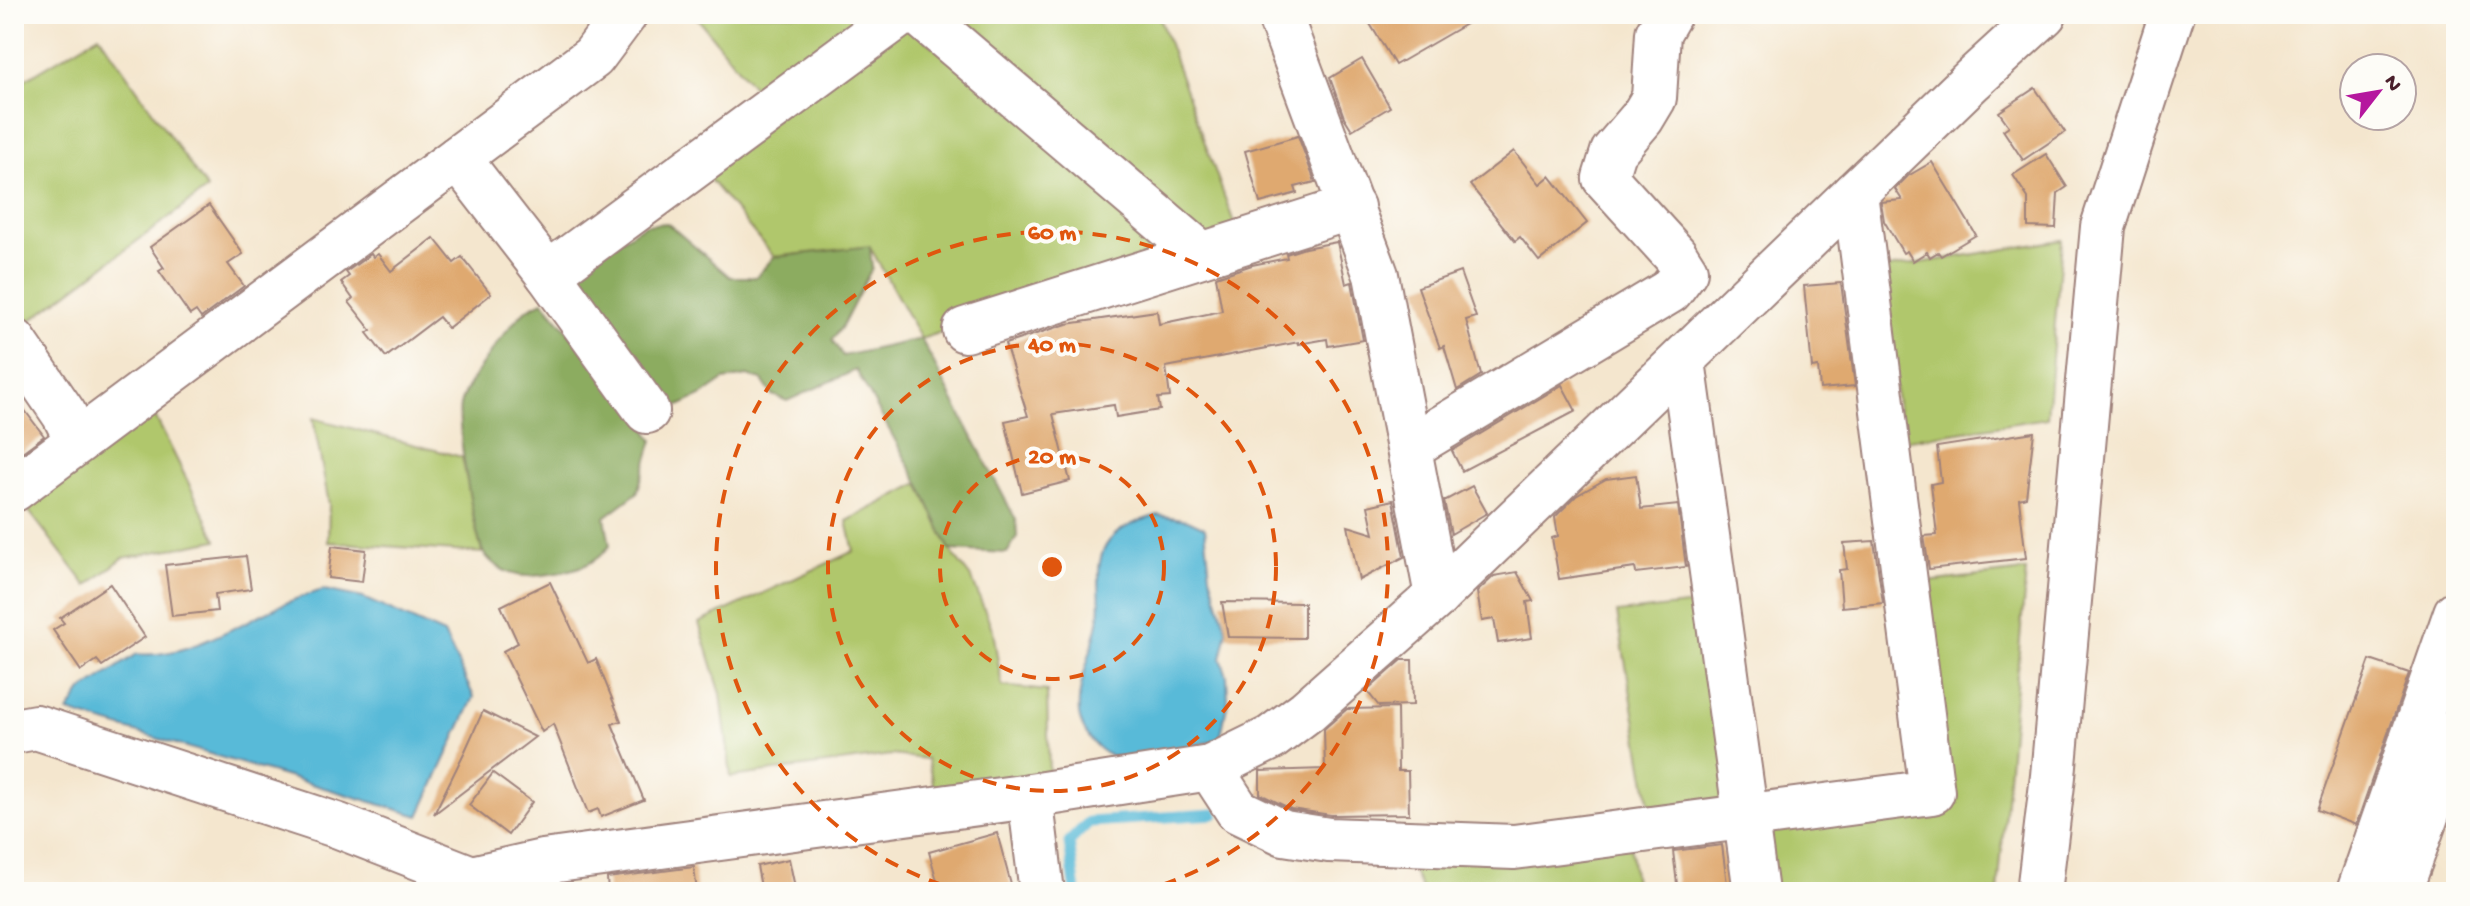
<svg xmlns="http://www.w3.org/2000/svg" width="2470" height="906" font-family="'Gochi Hand',sans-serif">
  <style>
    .green { fill: #b0c76c; stroke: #7d734c; stroke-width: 2 }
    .forest { fill: #8cac60; stroke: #6b6646; stroke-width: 2 }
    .water { fill: #59bad8; stroke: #526c82; stroke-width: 2 }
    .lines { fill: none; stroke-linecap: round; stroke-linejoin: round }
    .stream { stroke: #59bad8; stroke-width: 11 }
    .building { fill: #dfa96f }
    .minor-casing { stroke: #9f827c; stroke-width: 48 }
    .minor { stroke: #fff; stroke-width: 44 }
    .ring { fill: none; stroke: #e0560e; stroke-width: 4; stroke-dasharray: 14 10 }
    .centre { fill: #e0560e; stroke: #fdfcf7; stroke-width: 4 }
    .ring-label { font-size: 24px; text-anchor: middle; font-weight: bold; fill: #e0560e; stroke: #fdfcf7; stroke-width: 8; stroke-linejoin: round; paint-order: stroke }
  </style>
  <rect width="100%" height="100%" fill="#fdfcf7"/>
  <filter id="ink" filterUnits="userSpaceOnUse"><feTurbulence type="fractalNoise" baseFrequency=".0125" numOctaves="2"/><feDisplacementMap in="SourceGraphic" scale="16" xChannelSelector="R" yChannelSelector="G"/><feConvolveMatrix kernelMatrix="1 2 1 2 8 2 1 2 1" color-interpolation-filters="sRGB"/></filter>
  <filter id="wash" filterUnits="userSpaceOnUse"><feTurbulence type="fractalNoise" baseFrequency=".006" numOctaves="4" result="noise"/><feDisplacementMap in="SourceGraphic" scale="32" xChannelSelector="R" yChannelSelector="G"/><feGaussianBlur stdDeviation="1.8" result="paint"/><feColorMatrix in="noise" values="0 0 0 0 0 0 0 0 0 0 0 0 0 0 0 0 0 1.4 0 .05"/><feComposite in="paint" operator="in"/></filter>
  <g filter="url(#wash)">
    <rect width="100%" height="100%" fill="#f4e6ce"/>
    <g class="green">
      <polygon points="694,14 887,14 766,103"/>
      <polygon points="934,14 1158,14 1238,234 1200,246"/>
      <polygon points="906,24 1182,251 921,339 870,247 774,257 701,169"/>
      <polygon points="99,35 207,189 19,329 14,322 14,86"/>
      <polygon points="2062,240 2047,418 1901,441 1882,269"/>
      <polygon points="147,400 217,540 123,558 87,586 18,497"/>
      <polygon points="313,418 462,457 482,553 328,542 329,504"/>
      <polygon points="919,483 950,550 972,579 993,631 1002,686 1047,691 1049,775 936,795 927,759 891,755 731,777 721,694 699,623 854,551 847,521"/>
      <polygon points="2026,571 1998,892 1773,892 1764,825 1948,802 1918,583"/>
      <polygon points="1702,603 1733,808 1652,818 1617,613"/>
      <polygon points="1630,843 1636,892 1423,892 1411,866 1411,853"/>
    </g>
    <g class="forest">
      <polygon points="667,223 730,277 756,277 774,257 870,246 872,268 843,325 832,340 843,356 921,339 1016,520 1017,537 1007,553 950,550 919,483 856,370 787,401 772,395 762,380 747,376 724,380 701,396 666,412 568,272 645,225"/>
      <path d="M543,301L638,416L653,440L637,493L605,517L610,546C593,565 581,568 557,573C528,578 507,580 485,555C475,544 456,423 460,405C464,386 507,328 522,314C527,308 536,305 543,301Z"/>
    </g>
    <g class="water">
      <path d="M1158,515L1188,520L1205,528L1210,575L1227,631L1221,658L1227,676L1228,701L1220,740C1198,744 1129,762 1111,756C1096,750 1081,730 1079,714C1076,685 1095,646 1099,617C1103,591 1091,563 1110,540C1121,526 1142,520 1158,515Z"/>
      <path d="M324,590L363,598L444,634L474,697L419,816L68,712L82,691L137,654C197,661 265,603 324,590Z"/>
    </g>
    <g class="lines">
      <polyline class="stream" points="1076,892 1069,842 1089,822 1214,814"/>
    </g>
    <g id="blocks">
      <g class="building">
        <polygon points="1364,14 1483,14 1395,65"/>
        <polygon points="1362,59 1390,107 1352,130 1344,117 1330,78"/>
        <polygon points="2035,88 2065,132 2023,160 2003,130 2009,126 1999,112"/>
        <polygon points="1298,136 1315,182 1295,187 1297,193 1260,203 1245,151"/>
        <polygon points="1514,151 1540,184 1550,176 1587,223 1539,261 1520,237 1515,241 1470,185"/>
        <polygon points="2046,154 2067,187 2058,193 2056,228 2028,227 2028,198 2013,175"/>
        <polygon points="1932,162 1976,235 1941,256 1938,252 1930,257 1927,252 1913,261 1907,251 1903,253 1884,221 1881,202 1902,200 1895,189 1908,176"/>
        <polygon points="209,205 243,254 228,264 244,286 201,318 196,311 190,315 159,271 164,268 150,247"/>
        <polygon points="434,238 454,263 462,257 491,294 448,328 439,317 386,357 367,333 371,330 349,302 353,299 341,282 349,276 346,272 371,254 373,257 378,254 391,271"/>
        <polygon points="1337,242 1346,284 1352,282 1363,340 1328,346 1327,339 1299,344 1299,342 1166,367 1170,397 1158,398 1160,410 1116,417 1114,405 1053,414 1070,481 1022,493 1005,421 1028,416 1005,344 1067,324 1157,311 1159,324 1222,311 1216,277 1252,265 1287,258 1286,254 1305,248"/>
        <polygon points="1460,272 1476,317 1466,320 1481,375 1457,390 1444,346 1440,348 1418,287"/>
        <polygon points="1841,283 1855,386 1820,389 1818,367 1812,368 1804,286"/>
        <polygon points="1562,385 1576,411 1462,471 1452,451"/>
        <polygon points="14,396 44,436 14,458"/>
        <polygon points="2034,432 2026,497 2019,499 2026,558 1929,569 1924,536 1937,535 1931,484 1941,482 1937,447"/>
        <polygon points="1636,475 1641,509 1678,505 1686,567 1636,573 1635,568 1559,579 1552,538 1558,536 1555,517 1576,496 1606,479"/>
        <polygon points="1472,486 1487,513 1451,534 1444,501"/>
        <polygon points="1393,500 1404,557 1359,580 1348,526 1374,534 1368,506"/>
        <polygon points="1874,541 1883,603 1842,607 1839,570 1847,569 1844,543"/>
        <polygon points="332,546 366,550 362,582 328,578"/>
        <polygon points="246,556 251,589 215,594 217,611 172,616 165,565"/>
        <polygon points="1517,572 1533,601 1527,602 1532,638 1498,643 1494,619 1482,621 1477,592 1494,576"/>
        <polygon points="550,582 588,663 596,659 621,721 612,724 644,800 601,817 598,809 588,813 553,724 542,732 503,651 518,643 501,606"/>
        <polygon points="110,584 145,637 102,666 97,660 81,671 53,630 64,623 60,618"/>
        <polygon points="1222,602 1304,603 1304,638 1228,637"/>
        <polygon points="1402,660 1412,660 1413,705 1379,706 1367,691"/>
        <polygon points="2370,660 2409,673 2356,825 2317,810"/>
        <polygon points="1397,708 1398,771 1408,771 1409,814 1331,815 1291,809 1260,794 1260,771 1325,769 1324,729 1347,709"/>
        <polygon points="483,711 535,737 434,814 465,751"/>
        <polygon points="493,773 532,802 508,835 469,805"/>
        <polygon points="997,833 1013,892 940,892 929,852"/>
        <polygon points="1722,845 1728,892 1678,892 1673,851"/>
        <polygon points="789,859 796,892 762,892 757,866"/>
        <polygon points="694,867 697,892 608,892 607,878"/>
      </g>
    </g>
  </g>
  <g filter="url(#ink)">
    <use href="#blocks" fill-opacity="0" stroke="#9f827c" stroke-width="2"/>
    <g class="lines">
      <g class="minor-casing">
        <g id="minor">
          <polyline points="919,14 1200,253"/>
          <polyline points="1279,14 1376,275 1437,596"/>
          <polyline points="458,158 548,274 647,411"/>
          <polyline points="548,274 901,14"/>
          <polyline points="965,330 1352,207"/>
          <polyline points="14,341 64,414 77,440"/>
          <polyline points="1683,361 1756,892"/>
          <polyline points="1410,447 1670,291 1685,271 1675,255 1605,178 1613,152 1642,118 1654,98 1658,33 1669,14"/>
          <polyline points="14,489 593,57 625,14"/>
          <polyline points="14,731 36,727 339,826 472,878 484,891"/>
          <polyline points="1210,768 1238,811 1284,833 1329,840 1514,847 1932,792 1855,193"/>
          <polyline points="1030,796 1042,892"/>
          <polyline points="444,892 472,878 543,862 1030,796 1210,768 1271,738 1307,711 1437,596 1972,80 2044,14"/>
          <polyline points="2039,892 2053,776 2103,227 2172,14"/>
          <polyline points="2359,892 2456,613"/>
          <polyline points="2399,892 2456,732"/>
        </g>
      </g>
      <use href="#minor" class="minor"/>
    </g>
  </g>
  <g class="ring">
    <circle cx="1052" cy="567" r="112"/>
    <circle cx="1052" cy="567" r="224"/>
    <path d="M965 892A336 336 0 1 1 1139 892"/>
  </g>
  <circle cx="1052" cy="567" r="12" class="centre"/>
  <g class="ring-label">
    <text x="1052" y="239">60 m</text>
    <text x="1052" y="351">40 m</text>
    <text x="1052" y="463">20 m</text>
  </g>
  <rect width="2470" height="906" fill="none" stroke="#fdfcf7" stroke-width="48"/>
  <g transform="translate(2378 92) rotate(59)"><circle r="38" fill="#fdfcf7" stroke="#b5a4a5" stroke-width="2"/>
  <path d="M0-6L14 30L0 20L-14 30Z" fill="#b5179e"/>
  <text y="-12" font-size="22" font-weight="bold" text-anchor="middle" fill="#4a1f2b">N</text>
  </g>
</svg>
